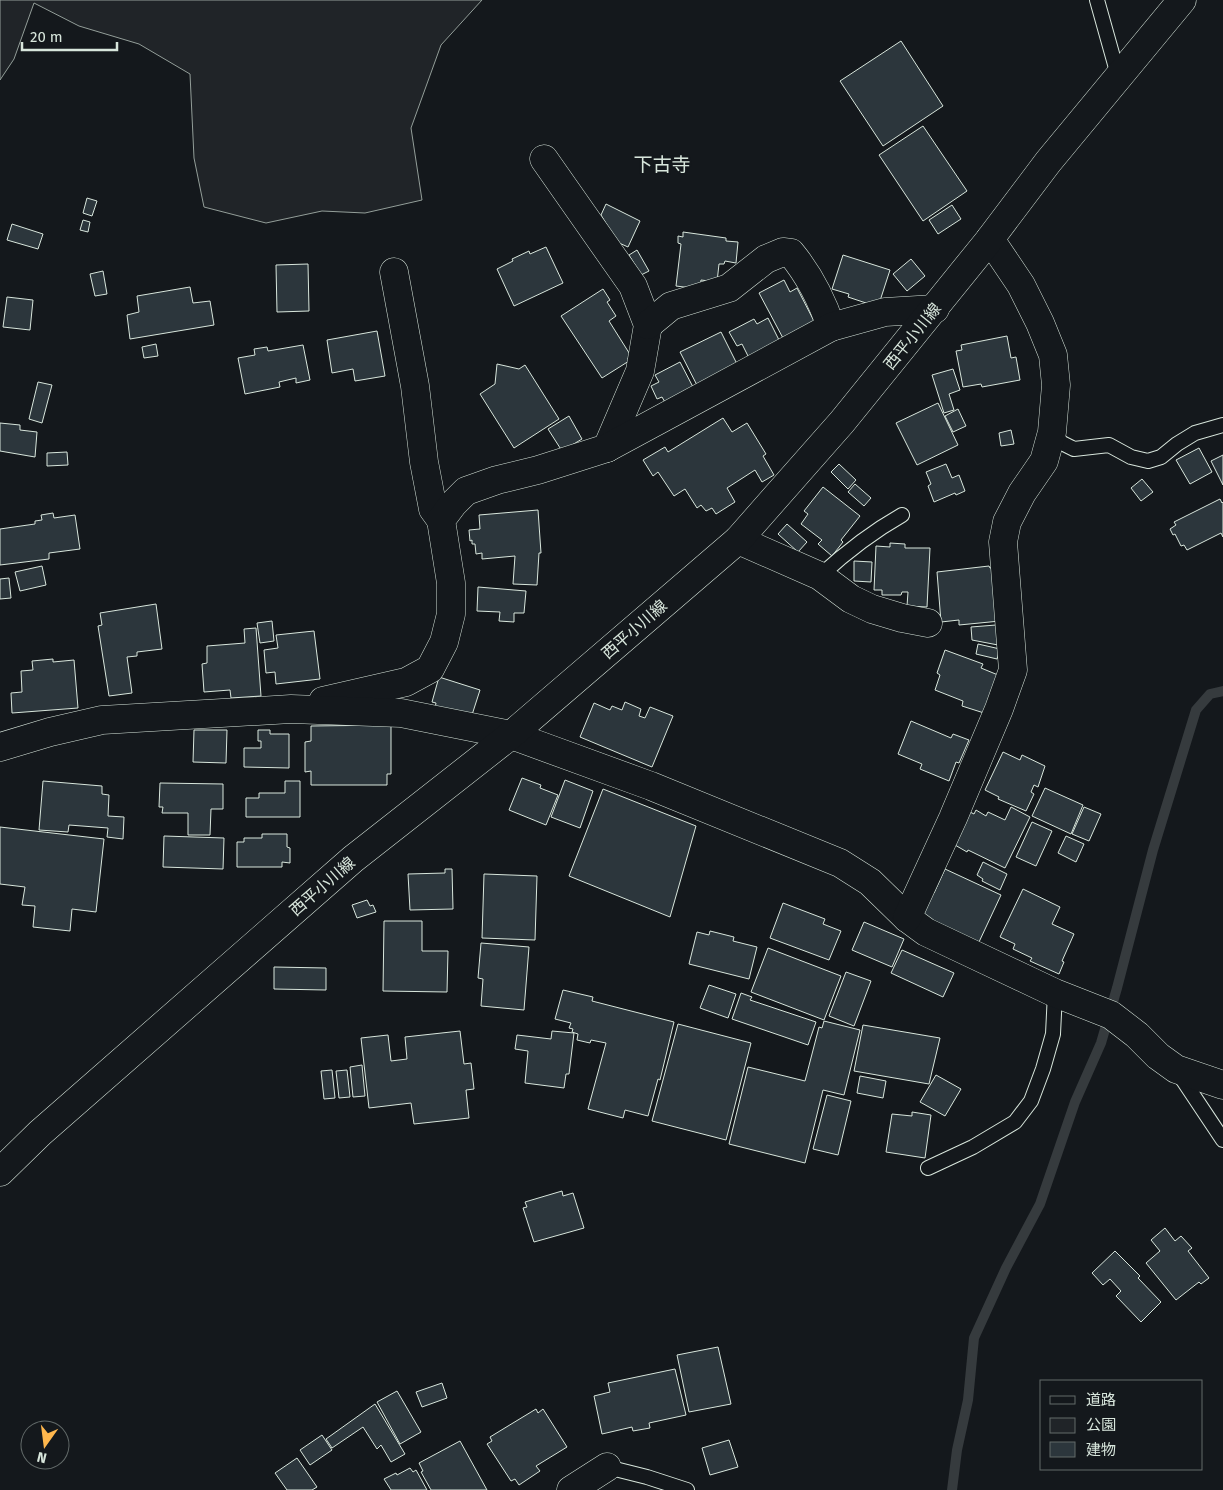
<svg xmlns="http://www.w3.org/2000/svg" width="1223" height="1490" font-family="'Fira Sans','Noto Sans JP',sans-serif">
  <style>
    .green { fill: #202428; stroke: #939e99 }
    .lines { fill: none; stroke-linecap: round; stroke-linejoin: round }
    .stream { stroke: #363b3e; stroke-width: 10 }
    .building { fill: #2c363c; stroke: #d8e6dc }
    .lane-casing { stroke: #d8e6dc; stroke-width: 16 }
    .street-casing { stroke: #d8e6dc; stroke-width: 29 }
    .secondary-casing { stroke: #d8e6dc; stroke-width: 29 }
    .lane { stroke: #14181c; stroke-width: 14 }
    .street { stroke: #14181c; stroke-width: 28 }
    .secondary { stroke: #14181c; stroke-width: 28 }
    .labels { text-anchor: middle; stroke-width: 4; stroke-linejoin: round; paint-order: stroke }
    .street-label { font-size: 16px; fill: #d8e6dc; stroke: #14181c }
    .quarter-label { font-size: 19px; fill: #d8e6dc; stroke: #14181c }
  </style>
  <rect width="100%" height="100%" fill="#14181c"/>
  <polygon class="green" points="0,0 482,0 441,45 411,128 422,200 365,213 322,211 266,223 204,207 194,158 190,74 139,44 79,26 34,3 14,59 0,80"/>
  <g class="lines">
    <polyline class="stream" points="952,1490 957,1450 968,1400 974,1338 1006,1268 1040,1204 1075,1102 1101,1043 1117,988 1153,850 1196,710 1210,694 1223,691"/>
  </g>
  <g class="building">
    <polygon points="901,41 943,106 883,146 840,81"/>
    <polygon points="923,126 967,191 923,221 879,155"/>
    <polygon points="87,198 97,201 92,216 83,213"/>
    <polygon points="606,204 640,221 628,247 617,242 601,215"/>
    <polygon points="952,205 961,219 938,234 929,220"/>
    <polygon points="83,220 90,222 88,232 80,230"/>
    <polygon points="12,224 43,234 38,249 7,240"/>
    <polygon points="683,232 726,238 726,241 738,242 736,263 725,261 724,264 719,264 717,282 701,280 700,289 676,286 681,244 678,243 678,236 683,237"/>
    <polygon points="546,247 563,283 514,306 497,269 513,261 512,259 529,251 530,254"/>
    <polygon points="637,250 649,271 641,275 629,255"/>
    <polygon points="843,255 890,270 878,307 848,297 849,294 832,289"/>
    <polygon points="911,259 925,276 907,291 893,274"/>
    <polygon points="308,264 309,311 277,312 276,265"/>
    <polygon points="103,271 107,294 95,296 90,274"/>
    <polygon points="784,280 790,292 797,288 815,323 784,340 759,293"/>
    <polygon points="190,287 193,303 210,301 214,325 130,339 127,315 139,312 137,296"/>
    <polygon points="603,289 610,300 607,302 616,316 609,321 631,356 628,358 629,361 602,378 561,316"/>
    <polygon points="7,297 33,300 30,330 3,327"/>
    <polygon points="768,318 780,342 749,358 742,344 737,346 729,332 754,319 757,324"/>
    <polygon points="377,331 385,376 355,381 353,369 332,373 327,340"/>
    <polygon points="721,332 738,366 700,391 680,352"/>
    <polygon points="1007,336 1011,358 1016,357 1020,380 982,387 981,384 963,387 956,351 962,350 961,345"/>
    <polygon points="156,344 158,356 144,358 142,347"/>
    <polygon points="303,345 310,380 296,383 296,378 279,382 280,387 245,394 238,358 255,355 254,349 267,347 268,351"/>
    <polygon points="680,362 694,389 666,404 662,397 657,399 651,386 659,382 655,375"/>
    <polygon points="497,364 519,369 525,365 559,419 514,448 480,394 495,384"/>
    <polygon points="953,369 960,390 949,394 954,410 944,413 932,375"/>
    <polygon points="38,382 52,385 42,423 29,419"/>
    <polygon points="938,403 958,445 917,465 896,423"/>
    <polygon points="958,409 966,426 953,432 945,416"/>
    <polygon points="569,416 582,439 562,451 548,429"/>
    <polygon points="723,418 732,432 747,423 766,454 763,456 774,475 762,482 755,470 727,488 735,502 716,514 712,508 706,511 701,505 697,508 685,489 674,496 658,472 653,476 643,460 665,447 668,452"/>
    <polygon points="0,423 20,425 20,430 37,432 35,457 0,451"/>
    <polygon points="1011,430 1014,444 1001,446 999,433"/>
    <polygon points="1199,448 1212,472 1190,484 1176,460"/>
    <polygon points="67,452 68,465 47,466 47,453"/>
    <polygon points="1223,455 1223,485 1211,461"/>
    <polygon points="839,464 856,480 848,489 831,472"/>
    <polygon points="946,464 952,478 959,475 965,491 956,495 955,493 934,502 928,486 931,484 926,472"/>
    <polygon points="1142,479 1153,492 1141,501 1131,488"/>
    <polygon points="855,484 871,498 864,506 848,492"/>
    <polygon points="823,487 860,516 841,540 843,542 832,556 818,544 822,540 801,524 808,514 804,511"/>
    <polygon points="1220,499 1222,503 1223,502 1223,537 1221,533 1187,550 1184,545 1181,546 1175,534 1173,535 1170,529 1176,525 1174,522"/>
    <polygon points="538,510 541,553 539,553 537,585 513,584 515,556 482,559 482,553 476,554 475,544 472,544 472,540 470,541 469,530 480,529 479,515"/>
    <polygon points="53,513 54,518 75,515 80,549 49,553 49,559 0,565 0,529 35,524 35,521 42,520 41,515"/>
    <polygon points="787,524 807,542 798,552 778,534"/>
    <polygon points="890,543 905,544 905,548 930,548 927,607 907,606 908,592 902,592 901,595 882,595 882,590 874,590 876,546 890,547"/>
    <polygon points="854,561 872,562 871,582 854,581"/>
    <polygon points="42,566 46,585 20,591 15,572"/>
    <polygon points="989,566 990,568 997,567 1000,621 959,625 959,620 941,622 937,572"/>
    <polygon points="9,578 11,598 0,599 0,579"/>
    <polygon points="478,587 526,591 524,613 514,613 514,622 499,621 500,612 477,611"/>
    <polygon points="156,604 162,649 137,652 137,656 127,657 132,693 109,696 98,626 102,625 100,613"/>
    <polygon points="272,621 274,641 260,643 257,623"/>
    <polygon points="996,625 998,645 972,640 971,627"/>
    <polygon points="256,628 261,696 231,698 230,690 204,692 202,664 207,663 207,646 245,643 244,629"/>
    <polygon points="314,631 320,679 276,684 275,672 266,673 264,650 278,648 276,635"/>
    <polygon points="978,644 1000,649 997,659 976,654"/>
    <polygon points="945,650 983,664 981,668 998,675 984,713 962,706 963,701 935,690 940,675 937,673"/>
    <polygon points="53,659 53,662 74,660 78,708 12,713 11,693 22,692 21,671 33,670 32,661"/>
    <polygon points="439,677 480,690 471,718 435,708 436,703 432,702"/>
    <polygon points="625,702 641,709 639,716 645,718 650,707 673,716 652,767 580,737 594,703 610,710 612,706 622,710"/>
    <polygon points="911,721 951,738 953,734 969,740 959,763 956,762 949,781 920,769 922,764 898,754"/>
    <polygon points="391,725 391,774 387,774 387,785 311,785 311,771 305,772 305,742 311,741 311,726"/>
    <polygon points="194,730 227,730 226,763 193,762"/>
    <polygon points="258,730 270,730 270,734 289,734 289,768 244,767 244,748 261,748 261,741 258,741"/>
    <polygon points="1003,752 1020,760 1022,755 1045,766 1038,787 1034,785 1031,792 1034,794 1026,811 998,799 999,797 985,790"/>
    <polygon points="522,778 541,785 540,788 558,795 546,825 509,810"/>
    <polygon points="565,780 593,791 580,828 551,817"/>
    <polygon points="43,781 102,786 102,794 109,795 108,816 124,817 123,839 107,837 108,828 69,825 68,832 39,830"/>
    <polygon points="285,781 300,781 300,817 246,817 246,798 259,798 259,793 285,793"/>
    <polygon points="160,783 223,784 223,809 211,809 210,835 188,835 188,813 162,813 163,807 159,807"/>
    <polygon points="1045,788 1083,805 1071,834 1032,816"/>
    <polygon points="603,789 696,826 670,917 569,876"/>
    <polygon points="1011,807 1030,817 1005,868 968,850 967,852 955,845 970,812 974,814 976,810 986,816 988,812 1005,820"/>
    <polygon points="1084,807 1101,814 1089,841 1072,834"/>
    <polygon points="1032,822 1052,831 1036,866 1016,857"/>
    <polygon points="0,827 104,839 96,912 72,909 70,931 33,927 35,906 22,905 25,887 0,884"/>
    <polygon points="262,834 287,834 287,847 290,848 290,863 282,862 282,867 237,867 237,842 244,842 244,838 262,838"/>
    <polygon points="164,836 224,838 223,869 163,867"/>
    <polygon points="1066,836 1084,844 1076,862 1058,853"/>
    <polygon points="983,862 1007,874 1000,890 982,881 983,879 977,875"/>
    <polygon points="445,869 452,869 453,909 410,910 408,874 445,873"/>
    <polygon points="945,869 1001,895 979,942 919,917 931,891 934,893"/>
    <polygon points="484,874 537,876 535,940 482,938"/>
    <polygon points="1023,889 1060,907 1052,924 1074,934 1062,961 1064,962 1059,974 1030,961 1032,958 1013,949 1015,944 1000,937"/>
    <polygon points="367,900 370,906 373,905 376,912 357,918 352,905"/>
    <polygon points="783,903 825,919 823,924 841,931 829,960 770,938"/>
    <polygon points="384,921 422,921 422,951 448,951 447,992 383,991"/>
    <polygon points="864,922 904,939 892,967 852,950"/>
    <polygon points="710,931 734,937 733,941 757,947 749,979 689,964 697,932 709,935"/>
    <polygon points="481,943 529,947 524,1010 481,1006 483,979 478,978"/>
    <polygon points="768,948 841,976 824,1020 751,992"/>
    <polygon points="902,950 954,973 943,997 891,973"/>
    <polygon points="274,967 326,968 326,990 274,989"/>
    <polygon points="846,972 871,981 854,1026 829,1016"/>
    <polygon points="709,985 736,994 728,1018 700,1008"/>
    <polygon points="563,990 593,997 592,1001 674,1022 660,1080 658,1079 648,1116 625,1110 623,1118 588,1109 606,1043 591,1040 590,1043 577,1040 578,1034 572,1032 573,1029 569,1028 571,1023 555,1019"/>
    <polygon points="741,993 752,997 750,1000 816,1022 808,1045 732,1019"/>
    <polygon points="824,1021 860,1030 844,1095 823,1090 805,1163 729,1144 748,1067 805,1081 819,1027 822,1028"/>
    <polygon points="678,1024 751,1043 726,1140 652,1121"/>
    <polygon points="863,1025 940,1038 929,1084 854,1071"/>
    <polygon points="460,1031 464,1064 471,1063 474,1089 466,1090 469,1118 414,1124 411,1103 369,1108 361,1038 388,1035 391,1061 407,1059 405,1037"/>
    <polygon points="552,1031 574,1033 569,1074 566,1074 564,1088 525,1083 528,1051 515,1049 517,1035 551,1039"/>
    <polygon points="362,1065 365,1096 353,1097 350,1067"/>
    <polygon points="332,1070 335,1098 324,1099 321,1071"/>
    <polygon points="347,1070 350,1097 339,1098 336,1071"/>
    <polygon points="936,1075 961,1089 945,1116 920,1102"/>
    <polygon points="860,1076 886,1081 883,1098 857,1093"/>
    <polygon points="827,1095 851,1101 838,1155 813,1149"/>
    <polygon points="912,1112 931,1115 925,1158 886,1152 892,1114 912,1116"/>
    <polygon points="562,1191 563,1196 573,1193 584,1228 534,1242 523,1208 527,1207 525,1202"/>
    <polygon points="1165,1228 1175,1241 1181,1236 1192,1248 1188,1251 1209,1278 1201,1284 1199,1282 1176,1300 1146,1263 1160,1251 1151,1240"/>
    <polygon points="1115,1251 1140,1276 1138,1278 1161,1302 1141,1322 1116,1296 1121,1291 1110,1279 1103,1285 1092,1273"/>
    <polygon points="718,1347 731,1404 689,1412 677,1355"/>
    <polygon points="675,1369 686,1415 649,1423 650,1428 633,1431 632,1427 602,1434 594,1396 610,1392 608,1383"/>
    <polygon points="442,1383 447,1398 422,1407 416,1392"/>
    <polygon points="397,1391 421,1432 400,1444 377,1402"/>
    <polygon points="375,1404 405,1454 391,1462 381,1445 377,1449 363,1427 332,1448 326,1439"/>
    <polygon points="536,1409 538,1413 543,1409 567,1447 536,1466 540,1471 519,1485 515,1479 511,1481 487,1444 492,1441 490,1437"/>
    <polygon points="322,1435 332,1450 310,1465 300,1450"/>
    <polygon points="729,1440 738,1467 710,1475 702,1448"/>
    <polygon points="460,1441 487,1490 431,1490 421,1472 423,1471 419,1463"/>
    <polygon points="297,1458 317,1487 312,1490 287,1490 275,1473"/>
    <polygon points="410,1468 413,1472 416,1470 427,1490 391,1490 384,1479 396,1473 397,1475"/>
  </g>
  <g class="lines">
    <g class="lane-casing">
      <g id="lane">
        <polyline points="1097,0 1118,75"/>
        <polyline points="1052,432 1062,443 1074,449 1109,445 1131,457 1148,461 1161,457 1177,444 1195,433 1223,425"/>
        <path d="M820,576C846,552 872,532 902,515"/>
        <polyline points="1179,1074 1223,1140"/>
        <polyline points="928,1168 973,1147 1015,1122 1031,1101 1043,1069 1053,1034 1055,993"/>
        <polyline points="607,1467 647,1477 687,1490"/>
      </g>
    </g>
    <g class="street-casing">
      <g id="street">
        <polyline points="544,159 633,286 648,325 640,371 607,448"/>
        <polyline points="394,272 415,386 424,462 433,509 441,520"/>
        <path d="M648,325L671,306L729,288L766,259L783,252L791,253C809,275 822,300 831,327"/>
        <polyline points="738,540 820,576 851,599 872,609 902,618 928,623"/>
        <polyline points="323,701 406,682 430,669 444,642 451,614 451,583 441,520 453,504 466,491 497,480 538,470 607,448 831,327 885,312 935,309"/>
        <polyline points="0,747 50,732 102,720 291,709 401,713 511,735 651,786 840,863 870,882 907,918 926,932 1055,993 1111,1015 1137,1035 1158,1056 1176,1069 1223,1085"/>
        <polyline points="907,918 953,818 999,709 1013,670 1003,542 1007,522 1022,493 1044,461 1052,432 1056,385 1053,355 1040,323 1021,285 990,239"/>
        <polyline points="571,1490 607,1467"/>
      </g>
    </g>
    <g class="secondary-casing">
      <polyline id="secondary" points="0,1172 40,1133 353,859 511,735 738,540 842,422 990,239 1048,162 1182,0"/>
    </g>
    <use href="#lane" class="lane"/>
    <use href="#street" class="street"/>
    <use href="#secondary" class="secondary"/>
  </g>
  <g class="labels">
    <g class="street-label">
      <text transform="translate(912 336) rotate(-51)" y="6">西平小川線</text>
      <text transform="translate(634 629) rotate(-41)" y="6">西平小川線</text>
      <text transform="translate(322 886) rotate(-41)" y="6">西平小川線</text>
    </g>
    <g class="quarter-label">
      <text x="662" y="171">下古寺</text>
    </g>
  </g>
  <rect x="1040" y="1380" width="162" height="90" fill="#14181c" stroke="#626a69"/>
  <rect x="1050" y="1396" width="25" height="8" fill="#14181c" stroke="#626a69"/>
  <text x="1086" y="1405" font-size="15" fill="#d8e6dc">道路</text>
  <rect x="1050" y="1418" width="25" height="15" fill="#202428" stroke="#626a69"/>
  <text x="1086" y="1430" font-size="15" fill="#d8e6dc">公園</text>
  <rect x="1050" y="1442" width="25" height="15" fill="#2c363c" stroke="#626a69"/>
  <text x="1086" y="1455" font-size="15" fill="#d8e6dc">建物</text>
  <g transform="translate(45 1445) rotate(194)"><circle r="24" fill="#14181c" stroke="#626a69"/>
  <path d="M0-4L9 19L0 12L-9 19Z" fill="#ffb74d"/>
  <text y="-8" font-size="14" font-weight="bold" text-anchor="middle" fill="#d8e6dc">N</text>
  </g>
  <path d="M22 42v8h95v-8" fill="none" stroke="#d8e6dc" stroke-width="2.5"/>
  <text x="30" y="42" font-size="15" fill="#d8e6dc" stroke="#14181c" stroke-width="4" paint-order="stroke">20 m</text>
</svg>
